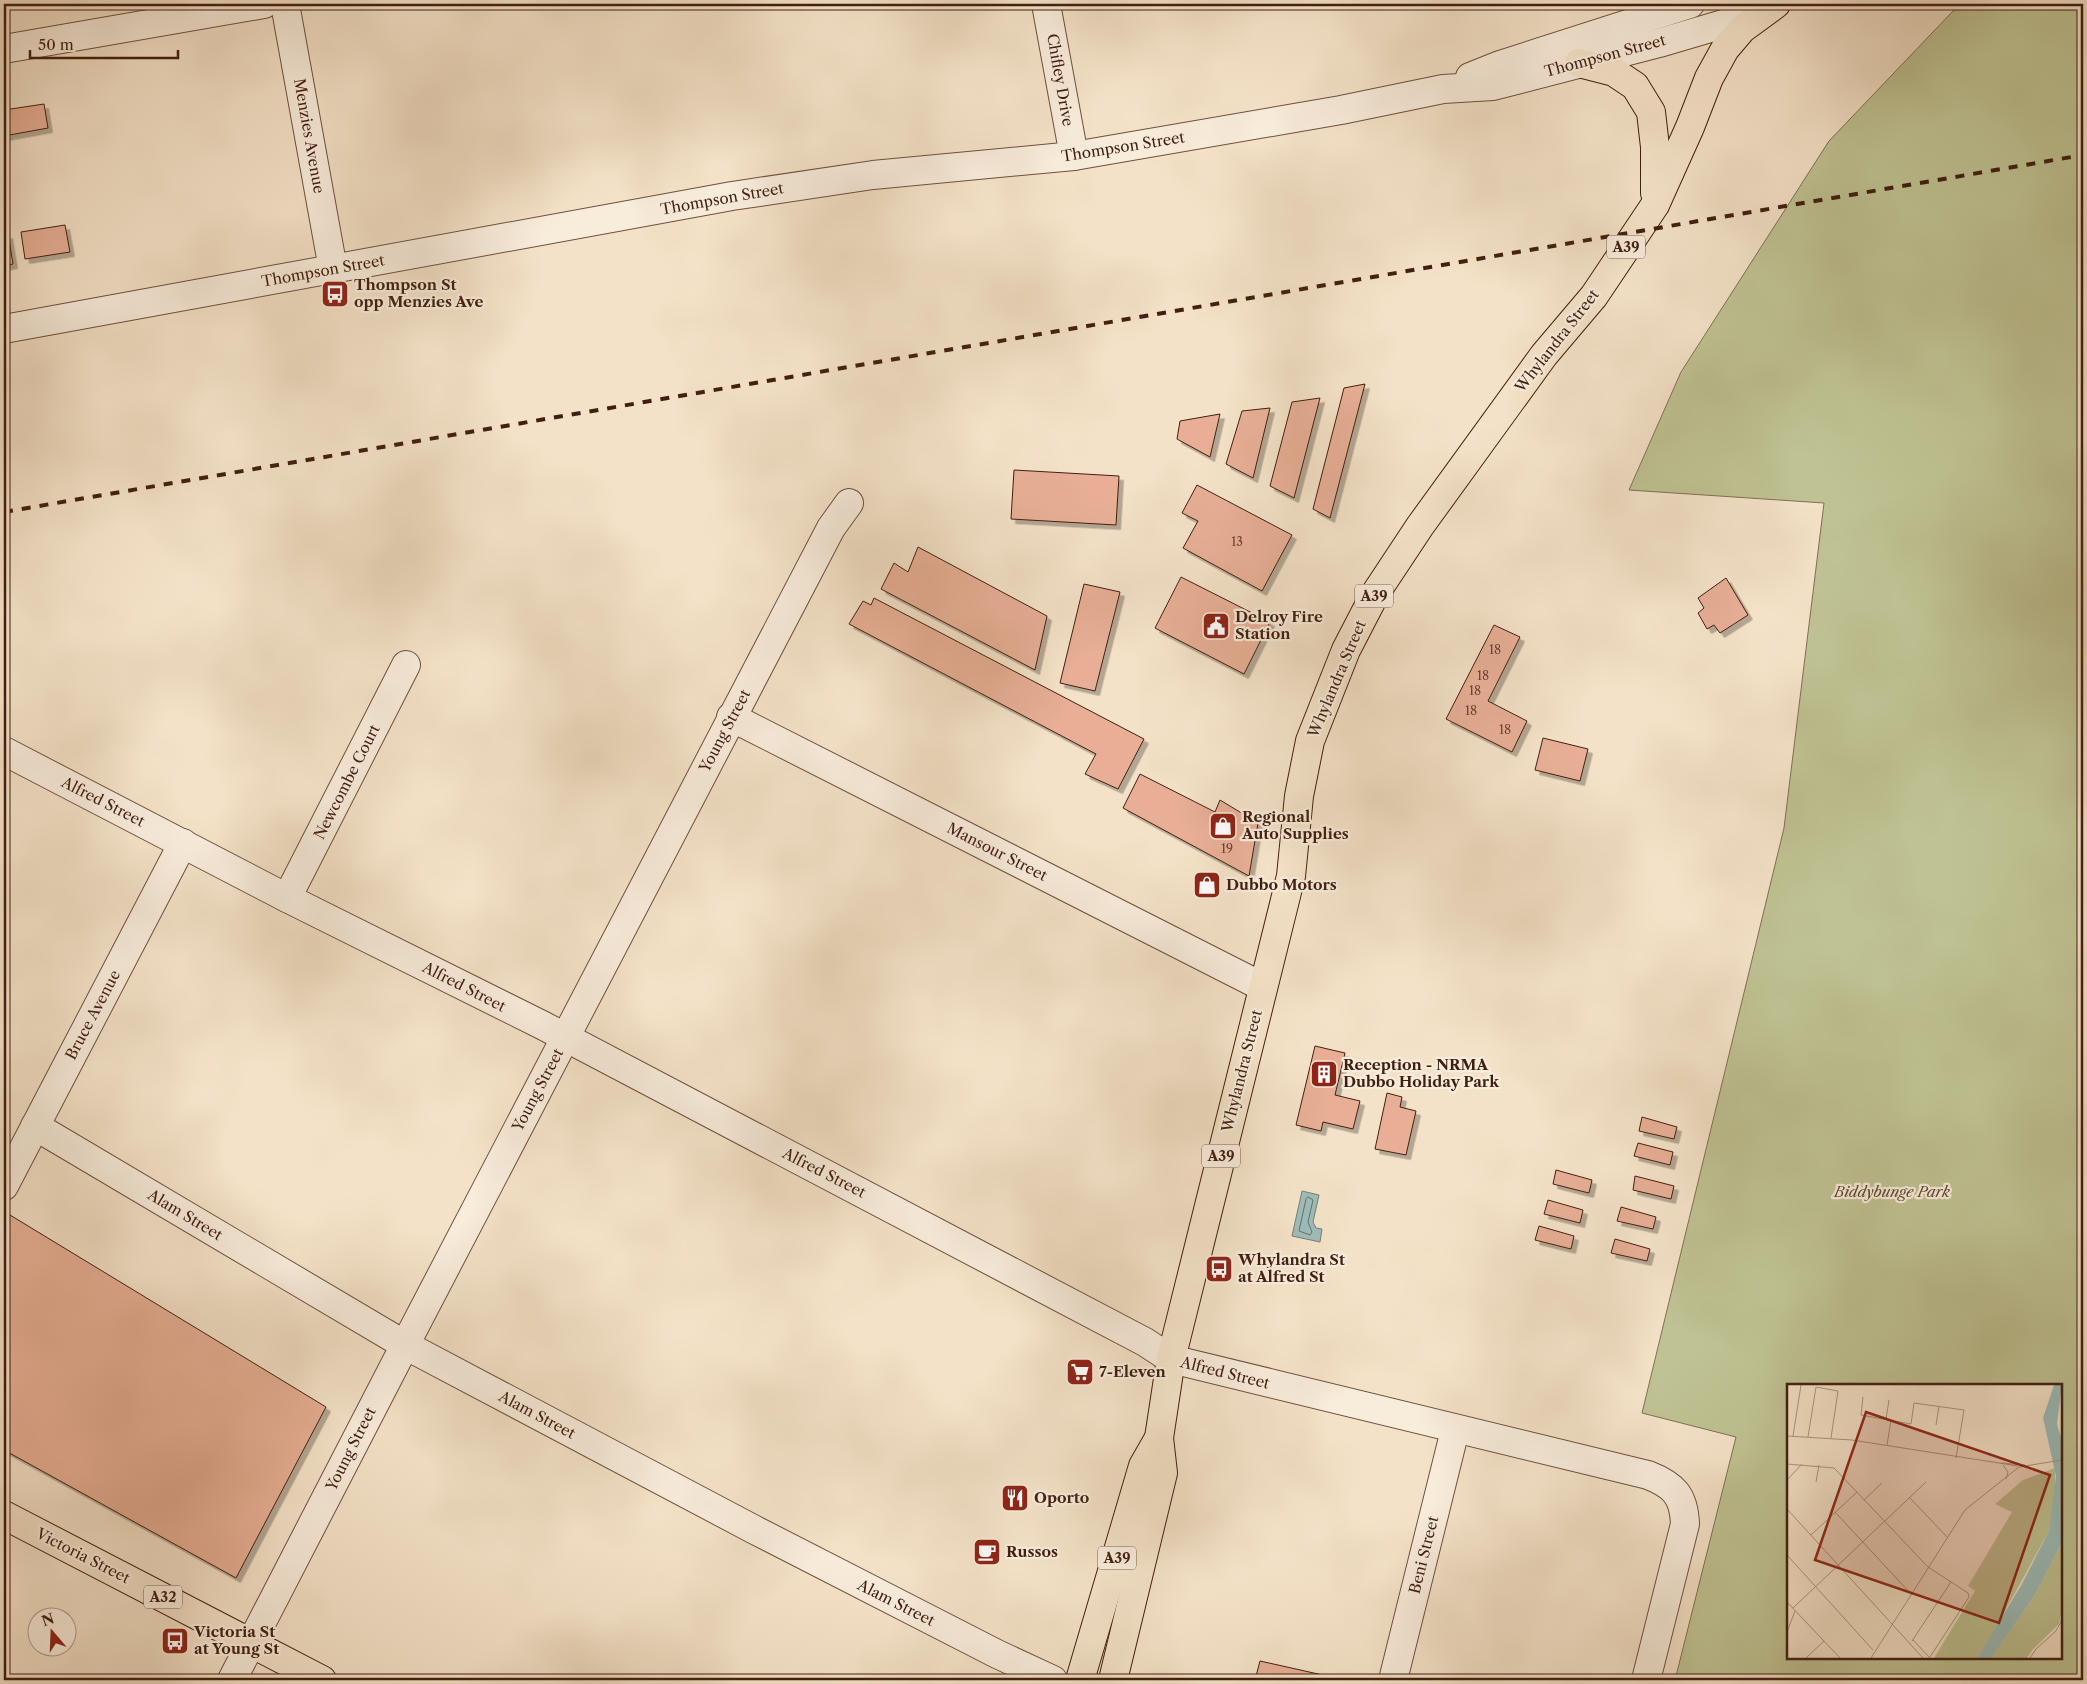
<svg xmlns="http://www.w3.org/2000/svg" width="2087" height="1684" font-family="'Libre Caslon Text',serif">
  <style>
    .green { fill: #bfc293; stroke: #807052; fill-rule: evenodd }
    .water { fill: #9cbdba; stroke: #787e76 }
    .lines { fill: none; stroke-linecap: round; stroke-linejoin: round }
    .shore { stroke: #6e6e65; stroke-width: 1 }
    .building { fill: #e8af96; stroke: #411f10; filter: url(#shadow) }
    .minor-casing { stroke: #6e503e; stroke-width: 30 }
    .highway-casing { stroke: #411f10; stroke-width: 30 }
    .minor { stroke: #f8ecdb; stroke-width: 28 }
    .highway { stroke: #f4e2c8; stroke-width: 28 }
    .rail { stroke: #411f10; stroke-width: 4; stroke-dasharray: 9 9; stroke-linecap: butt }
    .labels { text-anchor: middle; stroke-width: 4.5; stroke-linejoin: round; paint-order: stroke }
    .number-label { font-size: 12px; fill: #6b4332 }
    .shield { fill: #f8ecdb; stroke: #785c4d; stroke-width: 1 }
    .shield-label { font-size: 14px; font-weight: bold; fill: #411f10 }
    .street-label { font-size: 15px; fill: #411f10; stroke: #f8ecdb }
    .poi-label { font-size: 15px; font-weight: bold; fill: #411f10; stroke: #f8ecdb; text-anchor: start }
    .park-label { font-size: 15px; font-style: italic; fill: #604831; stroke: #f8ecdb }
    .inset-road { fill: none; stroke: #ac947e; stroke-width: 1 }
    .view { fill: #8f2418; fill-opacity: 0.15; stroke: #8f2418; stroke-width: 2.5 }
    .inset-edge { fill: none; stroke: #411f10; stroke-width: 2.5 }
  </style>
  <defs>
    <filter id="shadow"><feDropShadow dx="4.5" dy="4.5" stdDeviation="0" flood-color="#0004"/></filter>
  </defs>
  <rect width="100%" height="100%" fill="#f4e2c8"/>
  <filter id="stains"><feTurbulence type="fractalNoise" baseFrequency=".004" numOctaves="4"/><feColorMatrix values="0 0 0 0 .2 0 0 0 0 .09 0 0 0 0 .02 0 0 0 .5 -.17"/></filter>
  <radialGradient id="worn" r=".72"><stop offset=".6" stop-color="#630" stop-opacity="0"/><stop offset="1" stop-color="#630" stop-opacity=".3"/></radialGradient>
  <path class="green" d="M1966,4H2083V1668L2081,1680H1675L1736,1437L1642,1413L1784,828L1824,503L1629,490L1681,372L1829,141L1953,11ZM1788,1385H2061V1658H1788Z"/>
  <polygon class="water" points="1302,1191 1319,1195 1313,1222 1316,1228 1322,1229 1320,1242 1292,1236"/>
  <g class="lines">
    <polygon class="shore" points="1308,1197 1313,1200 1308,1222 1312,1232 1310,1235 1299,1231 1306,1199"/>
  </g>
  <g class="building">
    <polygon points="44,104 48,128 4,136 4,110"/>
    <polygon points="65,225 70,252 25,259 21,232"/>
    <polygon points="8,234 13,264 4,266 4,235"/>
    <polygon points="1365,384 1330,518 1313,509 1344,388"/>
    <polygon points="1320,398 1294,498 1270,486 1292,402"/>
    <polygon points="1270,408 1253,478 1226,464 1242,411"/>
    <polygon points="1220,414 1210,457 1177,439 1180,421"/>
    <polygon points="1014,470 1119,476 1116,525 1011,519"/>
    <polygon points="1197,485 1292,535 1262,591 1183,548 1198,521 1182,513"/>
    <polygon points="918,547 1047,616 1035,670 881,589 894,563 908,572"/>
    <polygon points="1181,577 1270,622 1244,674 1155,628"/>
    <polygon points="1726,578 1748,615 1720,633 1714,625 1707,629 1698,613 1704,608 1698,598"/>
    <polygon points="1084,584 1120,592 1095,691 1060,683"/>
    <polygon points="874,598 1144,739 1118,789 1085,774 1096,754 849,624 863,601 871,605"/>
    <polygon points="1494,625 1520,637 1488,701 1527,721 1512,752 1446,719"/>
    <polygon points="1543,738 1588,749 1580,781 1535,770"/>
    <polygon points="1140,774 1215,812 1220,800 1258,823 1249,876 1123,808"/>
    <polygon points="1315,1046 1345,1053 1335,1095 1360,1101 1353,1129 1323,1122 1321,1131 1296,1125"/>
    <polygon points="1387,1093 1402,1097 1400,1107 1416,1111 1406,1155 1375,1149"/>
    <polygon points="1642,1117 1677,1127 1674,1139 1639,1131"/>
    <polygon points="1638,1143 1673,1152 1670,1165 1634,1156"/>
    <polygon points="1556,1170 1592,1180 1589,1193 1553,1184"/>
    <polygon points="1635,1176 1674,1186 1671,1199 1633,1190"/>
    <polygon points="1548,1200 1583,1210 1580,1223 1544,1214"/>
    <polygon points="1621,1207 1656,1217 1653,1229 1617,1221"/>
    <polygon points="10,1215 326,1407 236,1578 4,1450 4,1228"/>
    <polygon points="1539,1226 1574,1236 1571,1249 1535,1240"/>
    <polygon points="1615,1239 1650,1249 1647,1261 1611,1253"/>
    <polygon points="1260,1661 1345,1680 1255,1680"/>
  </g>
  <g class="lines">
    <g class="minor-casing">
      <g id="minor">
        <polyline points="285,4 333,269"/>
        <polyline points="1046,4 1074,156"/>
        <polyline points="4,49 264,4"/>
        <polyline points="1470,77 1500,65 1690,4"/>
        <polyline points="4,329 732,196 873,175 1074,156 1341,110 1443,89 1493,86 1659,43 1764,12"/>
        <polyline points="731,717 1263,987"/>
        <path d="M4,751L287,898L542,1025L1145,1342L1171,1359L1648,1475C1674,1485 1684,1496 1685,1524L1646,1680"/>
        <polyline points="287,898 406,665"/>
        <polyline points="35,1126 405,1345 753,1529 997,1654 1053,1680"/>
        <polyline points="4,1186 183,843"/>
        <polyline points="232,1680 405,1345 831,528 849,503"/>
        <polyline points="1393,1680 1455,1430"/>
      </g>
    </g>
    <g class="highway-casing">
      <g id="highway">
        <polyline points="1579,63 1614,72 1635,86 1651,112 1655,147 1655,193"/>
        <polyline points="4,1515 322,1680"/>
        <polyline points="1080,1680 1143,1466 1159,1438"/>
        <polyline points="1113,1680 1163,1473 1159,1438 1171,1359 1291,876 1299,796 1310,741 1346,650 1375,594 1420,526 1544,355 1594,296 1655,205 1690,127 1709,78 1725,49 1742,29 1776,4"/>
      </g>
    </g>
    <use href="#minor" class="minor"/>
    <use href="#highway" class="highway"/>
    <polyline class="rail" points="4,512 2083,155"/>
  </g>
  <defs>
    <g id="bus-square" transform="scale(1.4375)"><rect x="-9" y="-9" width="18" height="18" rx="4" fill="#8f2418" stroke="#f8ecdb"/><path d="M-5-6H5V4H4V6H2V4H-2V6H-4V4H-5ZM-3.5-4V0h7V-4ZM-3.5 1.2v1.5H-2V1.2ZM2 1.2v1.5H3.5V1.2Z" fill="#fff"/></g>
    <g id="civic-square" transform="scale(1.4375)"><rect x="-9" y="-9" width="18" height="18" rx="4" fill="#8f2418" stroke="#f8ecdb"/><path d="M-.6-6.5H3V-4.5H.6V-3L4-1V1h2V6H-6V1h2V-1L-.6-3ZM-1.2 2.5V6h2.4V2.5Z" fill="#fff"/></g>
    <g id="shop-square" transform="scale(1.4375)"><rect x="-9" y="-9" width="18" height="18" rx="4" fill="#8f2418" stroke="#f8ecdb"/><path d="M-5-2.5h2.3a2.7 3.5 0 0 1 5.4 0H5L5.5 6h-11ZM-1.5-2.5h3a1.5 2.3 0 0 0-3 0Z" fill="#fff"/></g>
    <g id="building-square" transform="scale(1.4375)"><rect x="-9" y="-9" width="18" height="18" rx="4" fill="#8f2418" stroke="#f8ecdb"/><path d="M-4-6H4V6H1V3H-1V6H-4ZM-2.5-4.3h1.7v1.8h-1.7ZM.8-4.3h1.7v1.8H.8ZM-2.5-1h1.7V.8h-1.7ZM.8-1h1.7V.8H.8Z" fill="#fff"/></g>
    <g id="supermarket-square" transform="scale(1.4375)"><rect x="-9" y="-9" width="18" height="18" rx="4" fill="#8f2418" stroke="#f8ecdb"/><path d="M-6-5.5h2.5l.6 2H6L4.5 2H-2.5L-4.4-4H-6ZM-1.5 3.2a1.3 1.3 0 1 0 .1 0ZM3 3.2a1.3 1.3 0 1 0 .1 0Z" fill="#fff"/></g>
    <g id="restaurant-square" transform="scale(1.4375)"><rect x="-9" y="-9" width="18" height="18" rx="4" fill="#8f2418" stroke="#f8ecdb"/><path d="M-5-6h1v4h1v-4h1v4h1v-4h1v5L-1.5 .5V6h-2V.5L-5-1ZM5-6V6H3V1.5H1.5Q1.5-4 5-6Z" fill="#fff"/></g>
    <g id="cafe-square" transform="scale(1.4375)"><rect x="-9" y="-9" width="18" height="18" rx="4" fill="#8f2418" stroke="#f8ecdb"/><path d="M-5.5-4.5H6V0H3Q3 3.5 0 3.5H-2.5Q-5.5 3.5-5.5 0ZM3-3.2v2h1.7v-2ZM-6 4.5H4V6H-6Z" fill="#fff"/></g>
  </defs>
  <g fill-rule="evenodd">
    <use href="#bus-square" x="335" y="294"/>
    <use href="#civic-square" x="1216" y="626"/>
    <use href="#shop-square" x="1223" y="826"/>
    <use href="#shop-square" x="1207" y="885"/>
    <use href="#building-square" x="1324" y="1074"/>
    <use href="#bus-square" x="1219" y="1269"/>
    <use href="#supermarket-square" x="1080" y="1372"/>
    <use href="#restaurant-square" x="1015" y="1498"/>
    <use href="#cafe-square" x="987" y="1552"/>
    <use href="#bus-square" x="175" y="1641"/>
  </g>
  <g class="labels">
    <g class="number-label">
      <text x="1237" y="546">13</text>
      <text x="1495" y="654">18</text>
      <text x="1483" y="680">18</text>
      <text x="1475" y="695">18</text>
      <text x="1471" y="715">18</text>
      <text x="1505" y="734">18</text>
      <text x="1227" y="853">19</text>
    </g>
    <g class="shield">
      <rect x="1607" y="235.5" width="38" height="23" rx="4"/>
      <rect x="1355" y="584.5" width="38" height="23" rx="4"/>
      <rect x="1202" y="1144.5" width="38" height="23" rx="4"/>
      <rect x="1098" y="1546.5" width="38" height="23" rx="4"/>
      <rect x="144" y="1585.5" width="38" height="23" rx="4"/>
    </g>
    <g class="shield-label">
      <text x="1626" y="252">A39</text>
      <text x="1374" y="601">A39</text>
      <text x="1221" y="1161">A39</text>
      <text x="1117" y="1563">A39</text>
      <text x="163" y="1602">A32</text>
    </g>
    <g class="street-label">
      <text transform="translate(1605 56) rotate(-15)" y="5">Thompson Street</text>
      <text transform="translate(1060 80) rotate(80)" y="5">Chifley Drive</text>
      <text transform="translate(309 136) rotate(80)" y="5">Menzies Avenue</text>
      <text transform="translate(1123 147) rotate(-9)" y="5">Thompson Street</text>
      <text transform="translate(722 199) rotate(-10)" y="5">Thompson Street</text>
      <text transform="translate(323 271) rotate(-10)" y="5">Thompson Street</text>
      <text transform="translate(1557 341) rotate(-52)" y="5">Whylandra Street</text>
      <text transform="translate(1337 679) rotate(-67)" y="5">Whylandra Street</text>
      <text transform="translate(725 731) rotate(-62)" y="5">Young Street</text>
      <text transform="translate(347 782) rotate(-63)" y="5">Newcombe Court</text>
      <text transform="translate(103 802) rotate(27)" y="5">Alfred Street</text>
      <text transform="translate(997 852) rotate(27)" y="5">Mansour Street</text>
      <text transform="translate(464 987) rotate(27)" y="5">Alfred Street</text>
      <text transform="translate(93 1015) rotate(-62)" y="5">Bruce Avenue</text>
      <text transform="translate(1242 1071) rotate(-76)" y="5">Whylandra Street</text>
      <text transform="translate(538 1090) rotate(-62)" y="5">Young Street</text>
      <text transform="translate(824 1173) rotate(27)" y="5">Alfred Street</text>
      <text transform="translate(185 1215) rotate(31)" y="5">Alam Street</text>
      <text transform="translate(1225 1373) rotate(14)" y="5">Alfred Street</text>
      <text transform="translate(537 1415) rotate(28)" y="5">Alam Street</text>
      <text transform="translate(351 1449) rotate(-63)" y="5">Young Street</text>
      <text transform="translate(1424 1555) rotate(-76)" y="5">Beni Street</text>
      <text transform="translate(83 1556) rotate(27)" y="5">Victoria Street</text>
      <text transform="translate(896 1603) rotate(27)" y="5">Alam Street</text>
    </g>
    <g class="poi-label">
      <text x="354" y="290">Thompson St<tspan x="354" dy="17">opp Menzies Ave</tspan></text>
      <text x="1235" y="622">Delroy Fire<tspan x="1235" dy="17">Station</tspan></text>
      <text x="1242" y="822">Regional<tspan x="1242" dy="17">Auto Supplies</tspan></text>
      <text x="1226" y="890">Dubbo Motors</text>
      <text x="1343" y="1070">Reception - NRMA<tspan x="1343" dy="17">Dubbo Holiday Park</tspan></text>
      <text x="1238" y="1265">Whylandra St<tspan x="1238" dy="17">at Alfred St</tspan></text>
      <text x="1099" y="1377">7-Eleven</text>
      <text x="1034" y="1503">Oporto</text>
      <text x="1006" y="1557">Russos</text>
      <text x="194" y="1637">Victoria St<tspan x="194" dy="17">at Young St</tspan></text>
    </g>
    <g class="park-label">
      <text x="1892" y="1197">Biddybunge Park</text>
    </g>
  </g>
  <g transform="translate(1787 1384)">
    <rect width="275" height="275" fill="#f4e2c8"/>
    <path d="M268,84V114L262,147L203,254L190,274H147L188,207L181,202L225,128L208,120L236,96ZM275,158V225L272,240L246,265L240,274H205L249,209Z" fill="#bfc293"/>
    <path d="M267,1H275L270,40L275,57V158L249,209L205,274H190L235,200L262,147L269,92L256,34Z" fill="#9cbdba"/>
    <path class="inset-road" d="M76,13L74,31L124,40L127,19L177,26L169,74M99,35L102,16M149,41L152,22M0,52L65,56L231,82M6,52L14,1M21,53L29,3L51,7L44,54M100,61L104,36M214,79L238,81M0,80L47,84L141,183L181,209L182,213L143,273M216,81L221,88L219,95M0,96L15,80M29,98L32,81M122,113L160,153M77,116L95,99M0,125L136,274M48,128L124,210M24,151L70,108M0,171L86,266M0,218L53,274M6,224L139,98M0,248L8,227M126,256L143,274M125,257L164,198M19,274L37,257M84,274L178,126L232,83L275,76M243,274L249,265L269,247L275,236"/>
    <path class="view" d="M79,28L263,91L212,239L28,176Z"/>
    <rect width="275" height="275" class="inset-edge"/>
  </g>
  <rect width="2087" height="1684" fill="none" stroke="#f4e2c8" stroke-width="20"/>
  <rect x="5" y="5" width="2077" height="1674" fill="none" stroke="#411f10" stroke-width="2.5"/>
  <rect x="10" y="10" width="2067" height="1664" fill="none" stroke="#411f10"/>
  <g transform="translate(52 1632) rotate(341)"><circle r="24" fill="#f8ecdb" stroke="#af9a8a"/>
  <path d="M0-4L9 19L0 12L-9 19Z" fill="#8f2418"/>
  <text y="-8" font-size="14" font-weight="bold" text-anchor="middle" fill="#411f10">N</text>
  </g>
  <path d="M30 50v8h148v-8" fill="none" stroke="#411f10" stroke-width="2.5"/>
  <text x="38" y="50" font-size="15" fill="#411f10" stroke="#f8ecdb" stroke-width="4" paint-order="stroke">50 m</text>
  <rect width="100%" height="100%" filter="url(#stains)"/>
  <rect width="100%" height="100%" fill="url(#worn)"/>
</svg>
